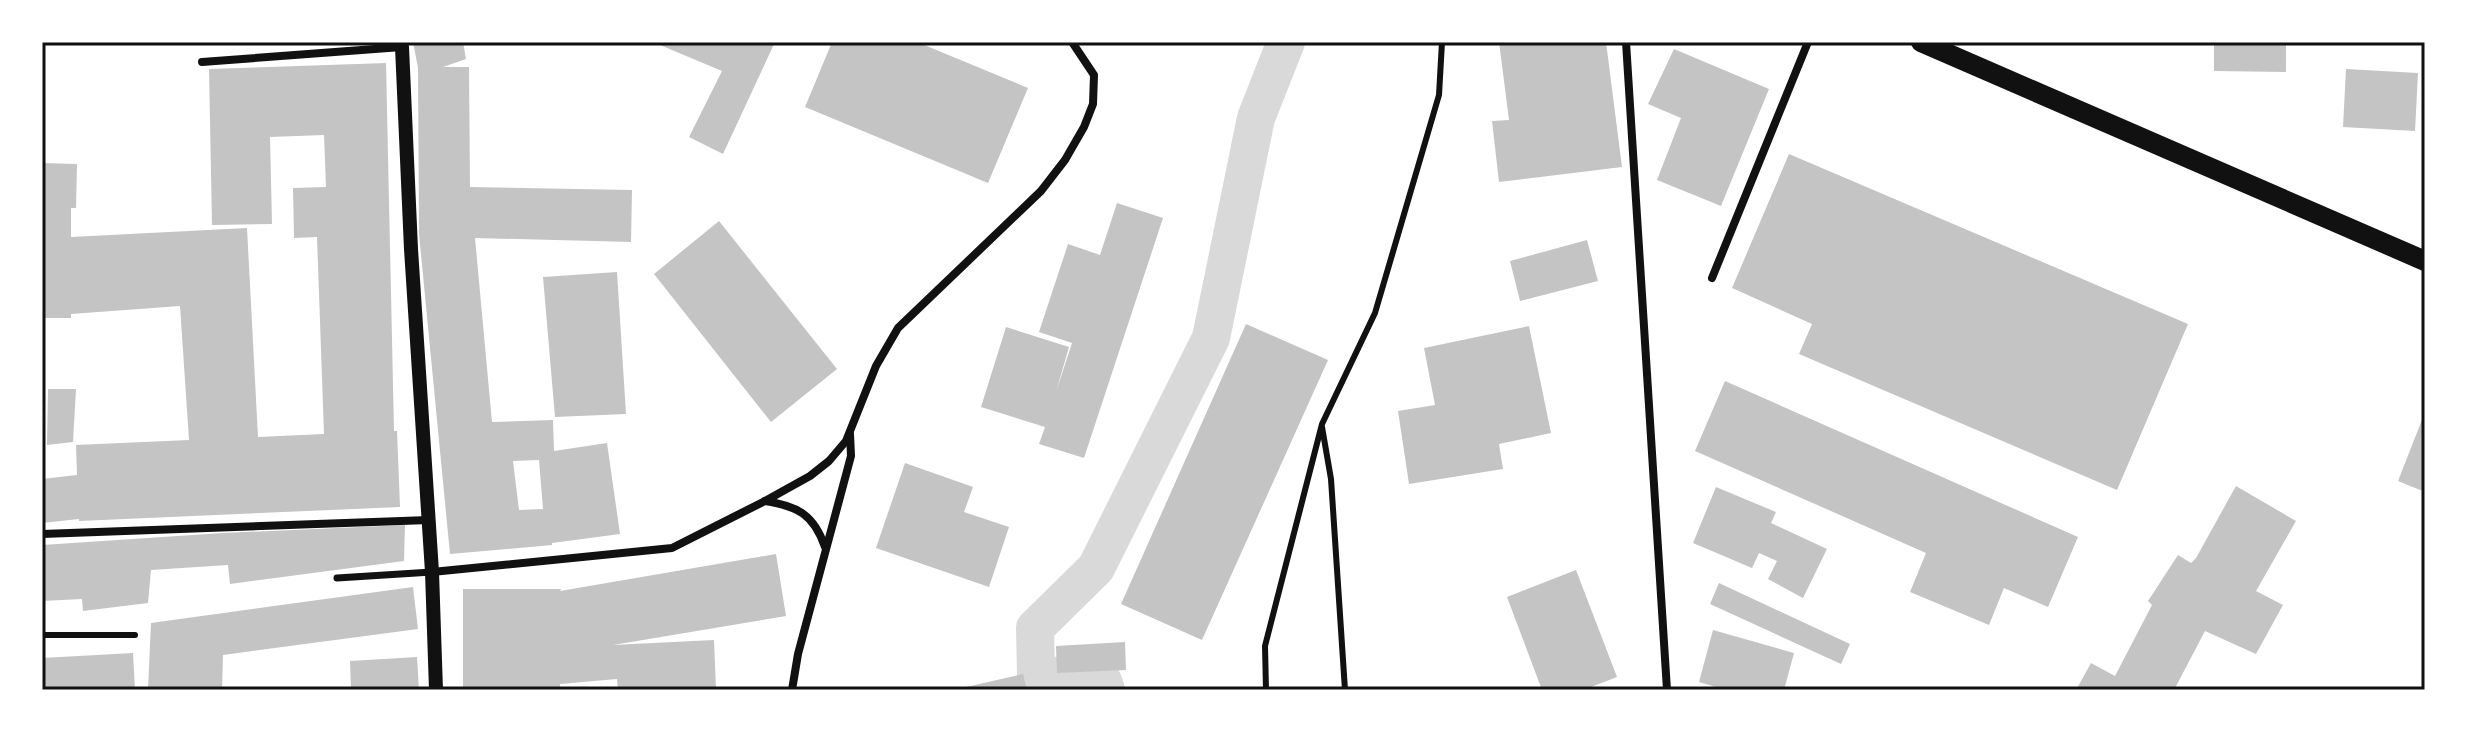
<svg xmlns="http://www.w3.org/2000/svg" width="2467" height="732" font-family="Lato,sans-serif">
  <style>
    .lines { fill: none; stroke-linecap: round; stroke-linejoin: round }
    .canal { stroke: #d9d9d9; stroke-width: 38 }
    .building { fill: #c4c4c4; fill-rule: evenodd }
    .service { stroke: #111; stroke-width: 6 }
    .pedestrian { stroke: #111; stroke-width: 7 }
    .minor { stroke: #111; stroke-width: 8 }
    .tertiary { stroke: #111; stroke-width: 14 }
    .primary { stroke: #111; stroke-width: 20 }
    .neatline { fill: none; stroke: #111; stroke-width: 3 }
  </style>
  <rect width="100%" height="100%" fill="#fff"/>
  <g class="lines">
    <polyline class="canal" points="1106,690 1103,681 1036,674 1035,628 1096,568 1211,338 1256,118 1286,42"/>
  </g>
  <g class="building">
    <path d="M413,42H463L466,59L443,67H469L470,187L632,190L631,242L475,238L492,422L553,420L554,451L607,443L620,534L552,543V545L450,554L419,234L418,68ZM539,460L543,509L519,510L513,461Z"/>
    <polygon points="662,42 775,42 723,154 689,137 722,71 660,45"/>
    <polygon points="832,42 917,42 1028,88 988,183 805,107"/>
    <polygon points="1499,42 1606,42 1622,167 1499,182 1492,121 1509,120"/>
    <polygon points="2214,42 2286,42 2286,72 2214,71"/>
    <polygon points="1674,49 1769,89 1721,206 1657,180 1681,118 1648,104"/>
    <polygon points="386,63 394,431 397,431 400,507 79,521 79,519 42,523 42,479 77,475 76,445 189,440 180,306 71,314 71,318 42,318 42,163 77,164 76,208 71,208 71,237 247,228 258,437 324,434 317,237 294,238 293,188 326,187 324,135 270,137 272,224 212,225 209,69"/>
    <polygon points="2346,69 2418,73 2415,131 2343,127"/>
    <polygon points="1789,154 2188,324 2117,490 1799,354 1812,324 1732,288"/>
    <polygon points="1117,203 1163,218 1084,458 1039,444 1045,427 981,407 1006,327 1069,347 1056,392 1072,343 1039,332 1068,244 1100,255"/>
    <polygon points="719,221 837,369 771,422 654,274"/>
    <polygon points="1587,240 1598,281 1520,301 1510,261"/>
    <polygon points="617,272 626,414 555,417 543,277"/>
    <polygon points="1246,324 1328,360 1202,640 1121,604"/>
    <polygon points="1529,326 1551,433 1499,444 1503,469 1409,484 1398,411 1435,405 1424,348"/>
    <polygon points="1725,381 2078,537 2048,607 2004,588 1989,625 1910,592 1926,553 1695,451"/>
    <polygon points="48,389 76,389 73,442 47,445"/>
    <polygon points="2425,412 2425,492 2398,481"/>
    <polygon points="905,463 973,487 964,512 1009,527 989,587 876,548"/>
    <polygon points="2236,486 2296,521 2256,591 2283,605 2256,654 2205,631 2174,690 2076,690 2091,663 2115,676 2152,605 2148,601 2178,555 2191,563 2196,558"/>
    <polygon points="1716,487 1776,512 1771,523 1827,549 1803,598 1768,579 1777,561 1759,553 1752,568 1693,543"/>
    <polygon points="405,525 404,561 230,584 228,565 151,570 148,603 83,611 82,599 42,601 42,545 223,533"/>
    <polygon points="776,554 786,616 613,645 714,640 716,690 618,690 617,679 560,684 560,690 463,690 463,589 561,589 560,591"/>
    <polygon points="1576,570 1617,677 1583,690 1542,690 1507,597"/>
    <polygon points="1719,583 1850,644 1841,664 1710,604"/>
    <polygon points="413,587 418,629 223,655 222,690 148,690 151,623"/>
    <polygon points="1713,630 1794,653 1784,690 1726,690 1699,682"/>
    <polygon points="1125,642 1126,670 1057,673 1056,646"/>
    <polygon points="133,653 135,690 42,690 42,658"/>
    <polygon points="417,657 419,690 351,690 350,661"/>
    <polygon points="1023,674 1027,690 957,690 957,689"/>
  </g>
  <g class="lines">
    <g class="service">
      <polyline points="1322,427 1331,479 1345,690"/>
      <polyline points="42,635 135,635"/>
      <polyline points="1266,690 1265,646 1322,424 1375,313 1439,95 1442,42"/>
    </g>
    <polyline class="pedestrian" points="337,578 432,572"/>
    <g class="minor">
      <polyline points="1626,42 1667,690"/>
      <polyline points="202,62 402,47"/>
      <polyline points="1712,278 1808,42"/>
      <path d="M765,501C798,506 814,515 825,547"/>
      <polyline points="42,534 429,520"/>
      <polyline points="432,572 672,548 765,501 810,476 829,461 846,441 876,366 898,328 1041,191 1065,160 1084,127 1093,104 1094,75 1072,42"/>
      <polyline points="792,690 798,654 851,456 850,434"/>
    </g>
    <polyline class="tertiary" points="400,42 402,47 411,249 432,572 436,690"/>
    <polyline class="primary" points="1921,42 2425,261"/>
  </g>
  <rect width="2467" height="732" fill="none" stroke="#ffffff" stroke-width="88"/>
  <rect x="44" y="44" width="2379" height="644" class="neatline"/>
</svg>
